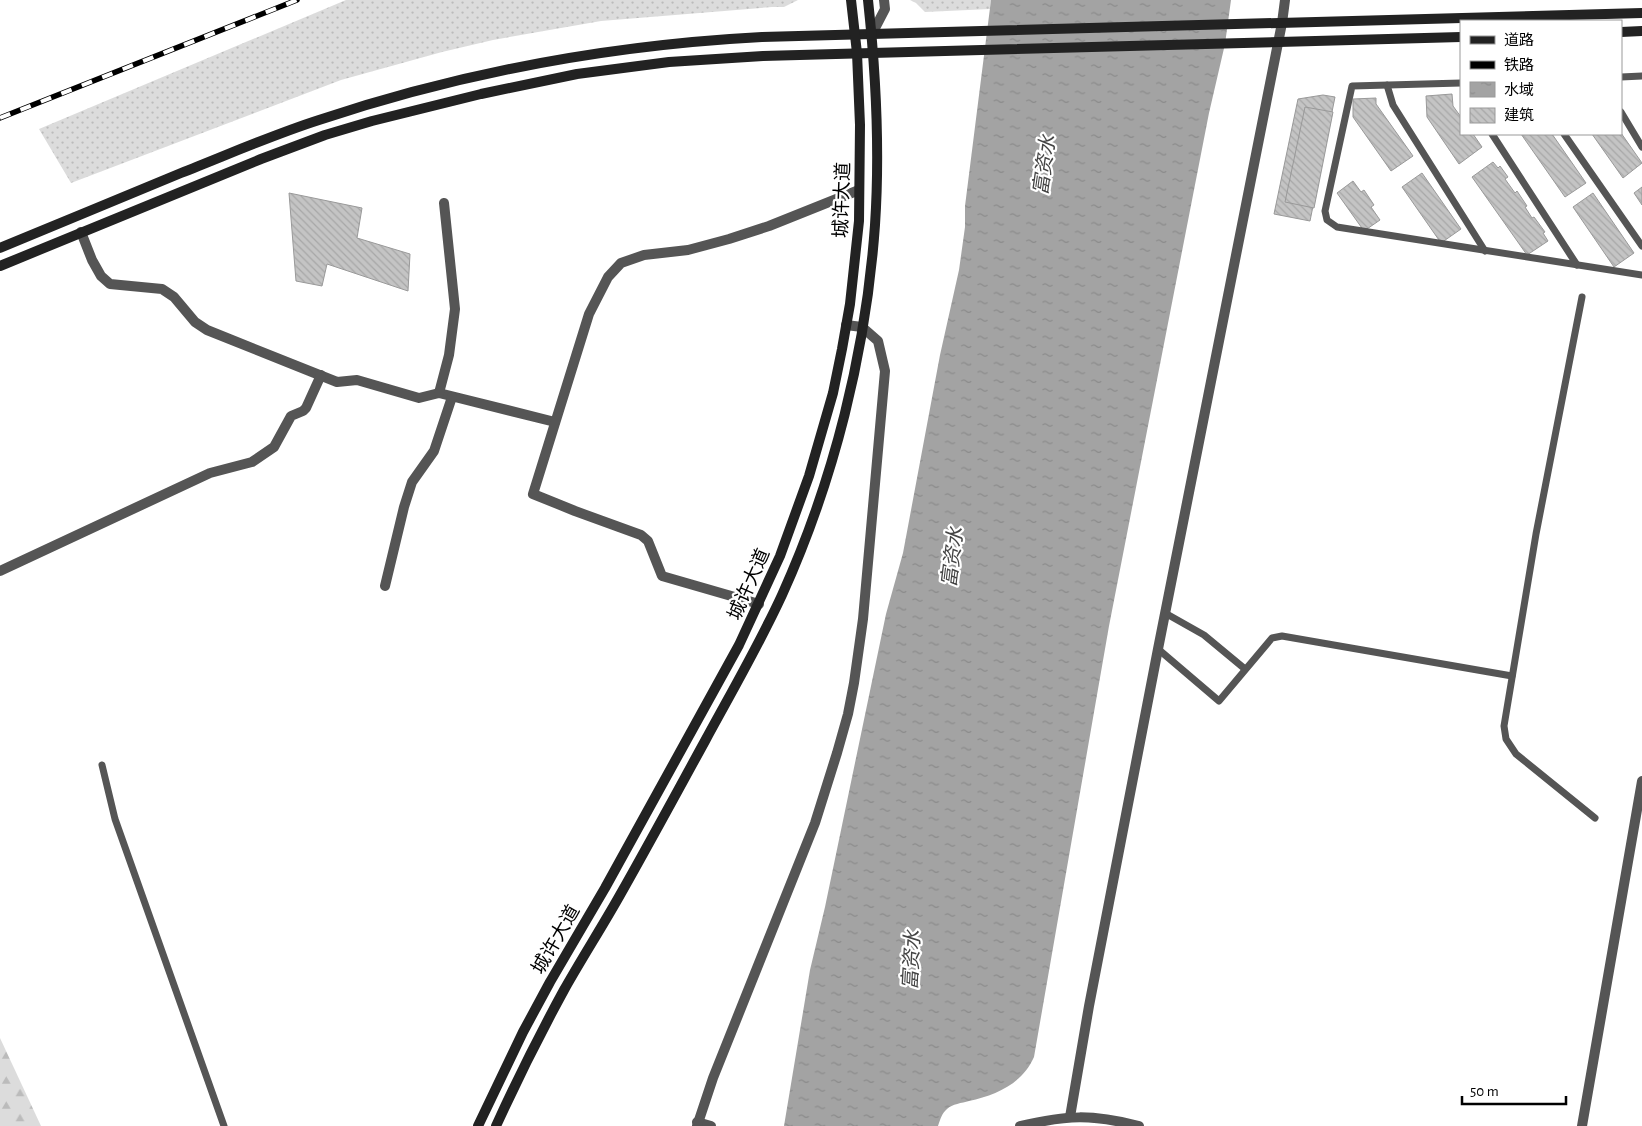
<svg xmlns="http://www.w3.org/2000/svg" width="1642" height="1126" font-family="'Alegreya Sans','Noto Sans SC',sans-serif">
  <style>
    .grass { fill: url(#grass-dots) }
    .forest { fill: url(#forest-firs) }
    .water { fill: url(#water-ripples) }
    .building { fill: url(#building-back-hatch); stroke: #999 }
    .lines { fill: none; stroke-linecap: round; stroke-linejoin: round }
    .service { stroke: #555; stroke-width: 7 }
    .minor { stroke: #555; stroke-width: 10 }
    .tertiary { stroke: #555; stroke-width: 10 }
    .secondary { stroke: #222; stroke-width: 10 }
    .rail-casing { stroke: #000; stroke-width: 5.5 }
    .rail { stroke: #fff; stroke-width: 4; stroke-dasharray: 11; stroke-linecap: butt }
    .labels { text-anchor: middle; stroke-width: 4.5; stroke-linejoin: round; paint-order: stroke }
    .street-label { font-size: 19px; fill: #000; stroke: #fff }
    .water-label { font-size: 20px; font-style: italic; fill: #444; stroke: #fff }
  </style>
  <defs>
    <pattern id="grass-dots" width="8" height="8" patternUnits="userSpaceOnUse" patternTransform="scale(1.25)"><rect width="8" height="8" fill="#dcdcdc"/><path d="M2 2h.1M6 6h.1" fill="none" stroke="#bbb" stroke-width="1.8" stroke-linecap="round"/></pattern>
    <pattern id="forest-firs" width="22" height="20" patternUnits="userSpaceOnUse" patternTransform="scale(1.25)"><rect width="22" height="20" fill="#dcdcdc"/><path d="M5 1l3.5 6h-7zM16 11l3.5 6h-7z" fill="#bbb"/></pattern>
    <pattern id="water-ripples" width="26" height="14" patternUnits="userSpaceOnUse" patternTransform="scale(1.25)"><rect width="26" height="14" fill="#a3a3a3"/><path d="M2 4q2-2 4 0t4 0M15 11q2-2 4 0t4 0" fill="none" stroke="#8b8b8b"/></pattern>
    <pattern id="building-back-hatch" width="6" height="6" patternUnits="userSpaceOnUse" patternTransform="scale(1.25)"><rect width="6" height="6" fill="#c4c4c4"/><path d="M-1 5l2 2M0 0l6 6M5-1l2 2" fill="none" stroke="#a7a7a7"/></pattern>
  </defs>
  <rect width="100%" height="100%" fill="#fff"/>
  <g class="grass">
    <polygon points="346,0 798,0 784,7 772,7 601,21 493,40 442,52 341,80 71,183 39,129"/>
    <polygon points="910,0 991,0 990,9 925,12 916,3"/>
  </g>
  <polygon class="forest" points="0,1038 41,1126 0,1126"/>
  <path class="water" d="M991,0H1231L1225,44L1209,113L1109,626L1034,1057C1022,1084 996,1095 969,1101C962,1103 952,1104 947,1109C942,1113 940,1120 938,1126H784L810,970L825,907L886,614L903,553L940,355L959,270L965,227V206Z"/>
  <g class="building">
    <polygon points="1452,94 1453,106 1461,117 1461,134 1473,134 1482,147 1459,164 1427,117 1426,96"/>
    <polygon points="1323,95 1335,97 1310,221 1274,214 1298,99"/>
    <polygon points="1376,98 1376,104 1413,156 1391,171 1353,117 1353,99"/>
    <polygon points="1305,107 1333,112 1314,208 1285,202"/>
    <polygon points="1621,133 1642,163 1623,178 1592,134"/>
    <polygon points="1521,134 1552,134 1586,183 1565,197"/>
    <polygon points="1493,162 1498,168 1500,166 1508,177 1505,179 1515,193 1517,191 1527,206 1525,207 1532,218 1534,217 1545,232 1543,233 1548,241 1527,255 1472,177"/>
    <polygon points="1422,173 1461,229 1441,243 1402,187"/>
    <polygon points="1353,181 1361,192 1364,190 1374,205 1371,207 1380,220 1364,231 1337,193"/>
    <polygon points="1642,187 1642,205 1634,193"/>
    <polygon points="289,193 362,208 357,238 410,254 408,291 327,264 322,286 296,281"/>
    <polygon points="1593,193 1634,253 1614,267 1573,207"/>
  </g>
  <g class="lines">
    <g class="service">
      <polyline points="1621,77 1642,76"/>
      <polyline points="1461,83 1352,86 1325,211 1327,220 1337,227 1642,275"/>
      <polyline points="1387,85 1393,105 1485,251"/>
      <polyline points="1621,112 1642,147"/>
      <polyline points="1492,134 1577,265"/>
      <polyline points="1564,134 1642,246"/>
      <polyline points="1582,297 1536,534 1504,726 1506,739 1516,754 1595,818"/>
      <polyline points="1165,613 1204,635 1245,669"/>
      <polyline points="1158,649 1219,701 1272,638 1282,636 1512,676"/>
      <polyline points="102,765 115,819 224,1126"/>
    </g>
    <g class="minor">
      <polyline points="872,34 885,9 884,0"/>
      <polyline points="81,232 92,260 101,276 110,284 162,289 174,297 195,322 207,330 337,382 357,380 419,398 439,393 555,422"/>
      <polyline points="439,393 449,355 455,309 444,203"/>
      <polyline points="0,571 210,473 252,462 274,447 291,416 303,411 306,408 321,375"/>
      <polyline points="385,586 404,507 412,482 434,451 452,397"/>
      <polyline points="759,604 662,576 648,541 641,535 575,511 533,494 589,314 608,277 621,263 644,255 688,250 729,239 769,226 859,190"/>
      <polyline points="1070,1117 1089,1006 1158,649 1282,23"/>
      <polyline points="697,1122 711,1126"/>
      <path d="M1020,1126C1068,1115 1091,1114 1139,1126"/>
      <polyline points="1582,1126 1642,781"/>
    </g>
    <g class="tertiary">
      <polyline points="1282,23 1285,0"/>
      <polyline points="697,1126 713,1078 815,823 837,753 848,714 854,683 863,619 885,371 878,341 862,327 846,325"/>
    </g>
    <g class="secondary">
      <polyline points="1621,32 1642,31"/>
      <path d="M0,248C60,223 121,198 181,173C227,155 272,135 319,120C463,72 611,45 762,37L1642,13"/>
      <polyline points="0,266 261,159 325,135 372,121 481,94 577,74 669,62 763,56 1461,37"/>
      <polyline points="478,1126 523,1032 550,982 605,888 739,645 780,556 809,476 833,393 842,349 850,304 859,221 860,125 857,53 851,0"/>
      <path d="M496,1126C517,1080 540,1034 564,990C582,958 602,927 620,895C649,844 677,792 705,741C731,693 759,645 782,595C834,480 866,352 875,225C880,150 876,74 868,0"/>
    </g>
    <g class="rail-casing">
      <polyline id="rail" points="0,118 297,0"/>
    </g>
    <use href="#rail" class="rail"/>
  </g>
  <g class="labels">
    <g class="street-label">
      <text transform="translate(841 200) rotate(-88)" y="7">城许大道</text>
      <text transform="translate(748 584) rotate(-66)" y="7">城许大道</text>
      <text transform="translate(555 939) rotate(-60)" y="7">城许大道</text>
    </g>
    <g class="water-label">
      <text transform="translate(1044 165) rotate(-82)" y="7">富资水</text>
      <text transform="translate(952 557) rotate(-83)" y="7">富资水</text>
      <text transform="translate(911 960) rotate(-87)" y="7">富资水</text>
    </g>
  </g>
  <rect x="1460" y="20" width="162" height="115" fill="#ffffff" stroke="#999999"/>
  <rect x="1470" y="36" width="25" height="8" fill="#222222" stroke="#999999"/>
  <text x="1504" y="45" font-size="15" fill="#000000">道路</text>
  <rect x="1470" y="61" width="25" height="8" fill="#000000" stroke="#999999"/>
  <text x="1504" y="70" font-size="15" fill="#000000">铁路</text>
  <rect x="1470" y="82" width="25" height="15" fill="url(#water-ripples)" stroke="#999999"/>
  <text x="1504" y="95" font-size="15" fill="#000000">水域</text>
  <rect x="1470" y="108" width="25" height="15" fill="url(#building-back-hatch)" stroke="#999999"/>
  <text x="1504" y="120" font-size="15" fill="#000000">建筑</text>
  <path d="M1462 1096v8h104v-8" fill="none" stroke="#000000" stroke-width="2.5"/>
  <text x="1470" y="1096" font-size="15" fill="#000000" stroke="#ffffff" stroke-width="4" paint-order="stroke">50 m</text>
</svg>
